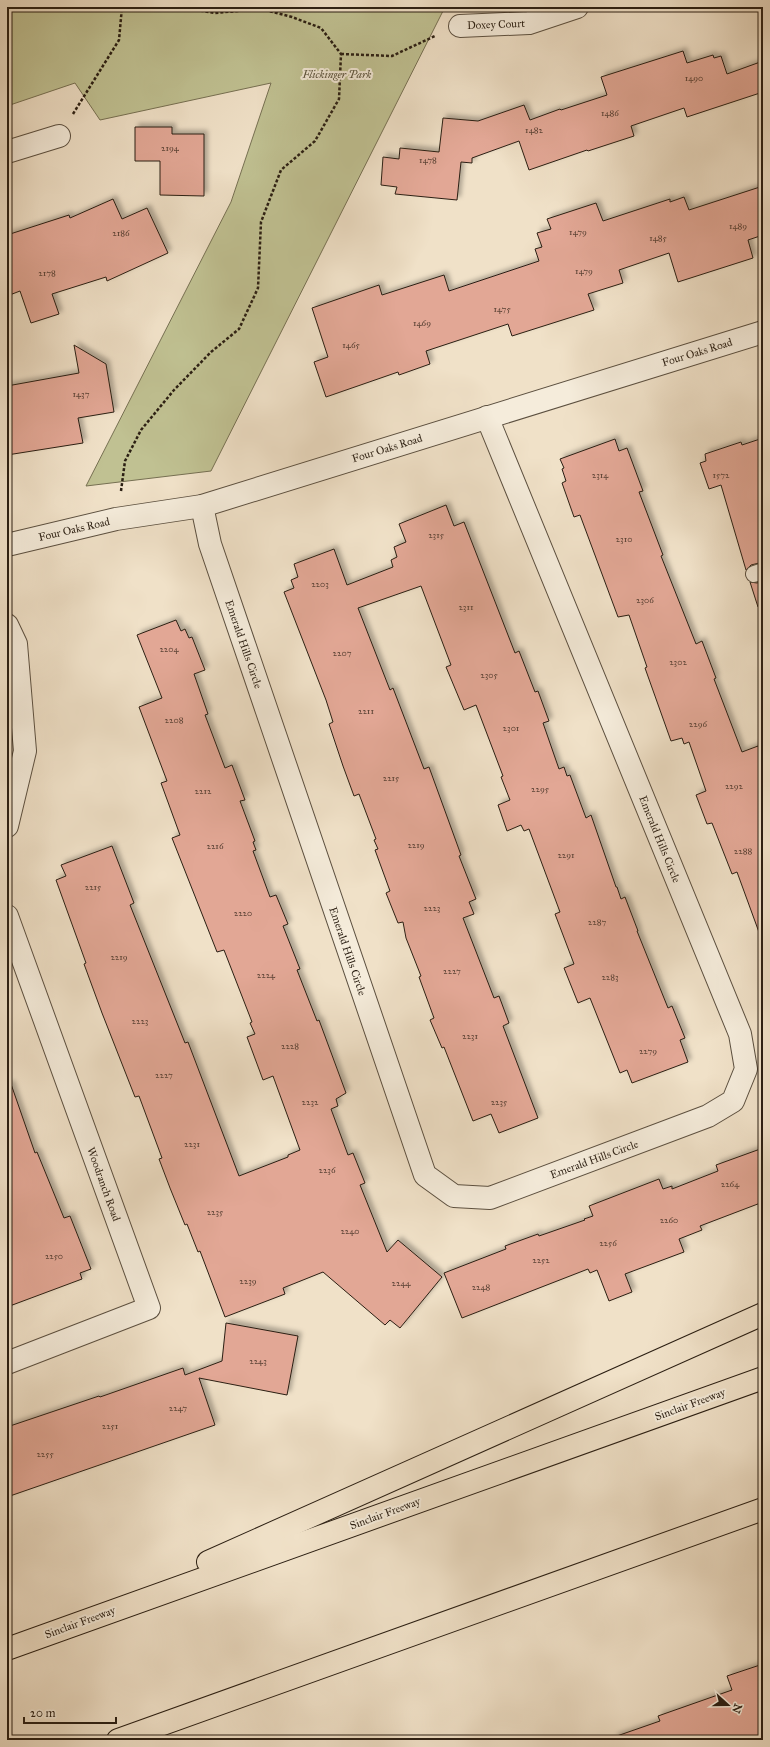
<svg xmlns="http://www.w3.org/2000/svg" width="770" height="1747" font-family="'IM FELL Great Primer',serif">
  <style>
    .green { fill: #c0c192; stroke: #767052 }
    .building { fill: #e2a795; stroke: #2b1f13; filter: url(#shadow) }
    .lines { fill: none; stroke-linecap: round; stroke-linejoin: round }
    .service-casing { stroke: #5c5040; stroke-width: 18 }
    .minor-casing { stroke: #5c5040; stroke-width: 24 }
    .tertiary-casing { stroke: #5c5040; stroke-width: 24 }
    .motorway-casing { stroke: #2b1f13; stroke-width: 24 }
    .path { stroke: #2b1f13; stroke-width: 2.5; stroke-dasharray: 3 2; stroke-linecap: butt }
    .service { stroke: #f5ecdb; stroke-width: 16 }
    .minor { stroke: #f5ecdb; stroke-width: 22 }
    .tertiary { stroke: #f5ecdb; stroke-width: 22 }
    .motorway { stroke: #f0e1c8; stroke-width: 22 }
    .labels { text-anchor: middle; stroke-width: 4; stroke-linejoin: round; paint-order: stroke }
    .number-label { font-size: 9px; fill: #594134 }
    .street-label { font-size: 11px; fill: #2b1f13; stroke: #f5ecdb }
    .park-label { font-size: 11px; font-style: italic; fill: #585039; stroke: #f5ecdb }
  </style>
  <defs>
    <filter id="shadow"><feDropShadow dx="3.5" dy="-3.5" stdDeviation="2" flood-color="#0004"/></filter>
  </defs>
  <rect width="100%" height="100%" fill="#f0e1c8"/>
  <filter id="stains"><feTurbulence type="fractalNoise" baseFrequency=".005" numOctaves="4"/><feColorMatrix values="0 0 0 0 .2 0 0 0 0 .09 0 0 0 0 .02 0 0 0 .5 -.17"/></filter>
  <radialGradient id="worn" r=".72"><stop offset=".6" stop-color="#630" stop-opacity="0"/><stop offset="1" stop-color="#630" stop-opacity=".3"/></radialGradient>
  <polygon class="green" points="7,7 445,7 211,471 86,486 231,202 271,83 100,120 75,83 7,106"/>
  <g class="building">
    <polygon points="683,51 687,63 713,55 714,58 721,56 727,74 763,61 763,92 687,117 684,108 631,126 634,136 588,151 587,150 529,170 519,141 472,158 472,163 461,162 457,200 395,194 397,187 381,185 383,157 399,159 400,148 439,152 443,118 478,121 524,105 530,120 560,109 561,110 607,95 601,77"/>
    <polygon points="135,127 172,127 172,134 204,134 204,196 160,195 160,161 135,161"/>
    <polygon points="763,186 763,235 748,240 753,258 678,282 669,253 619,270 623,283 588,294 594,310 512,336 508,324 426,351 430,364 399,375 398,372 326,397 314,362 328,357 312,308 379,285 382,295 444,275 449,291 539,261 535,249 542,247 537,233 551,229 547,219 596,203 603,221 670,199 670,202 684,197 689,210"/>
    <polygon points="113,199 122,219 147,208 168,253 107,281 106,277 52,294 59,314 31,323 20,291 7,296 7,235 69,215 70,218"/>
    <polygon points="74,345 106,364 114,412 78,418 83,443 7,455 7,386 79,373"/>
    <polygon points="763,438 763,562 751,565 746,570 721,485 709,489 700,463 706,461 705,454 741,442 742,445"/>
    <polygon points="615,439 619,451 627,448 643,491 639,492 663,555 661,556 696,644 702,641 716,678 714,679 742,752 758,746 763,760 763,934 760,935 737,872 732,874 712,823 707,824 696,795 706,791 689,742 684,744 682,738 671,741 645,668 647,667 629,615 618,617 580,515 574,517 562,483 566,481 562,469 564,468 560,459"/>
    <polygon points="446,505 454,526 464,522 515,653 519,651 535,692 538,691 549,721 543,723 559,769 564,767 567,776 570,775 586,818 591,815 616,887 617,887 621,899 625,897 638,931 637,931 668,1008 672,1006 685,1038 680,1040 688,1062 632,1083 627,1070 620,1073 590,998 578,1003 564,968 574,964 555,914 560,912 529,829 524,831 521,825 507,831 498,805 510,800 501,777 503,776 476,705 464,710 446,667 451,665 421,586 358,608 390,690 393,688 424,769 429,767 461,855 459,856 476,899 469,902 474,914 463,918 494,998 499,996 509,1023 503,1026 538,1118 499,1133 491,1114 473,1121 444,1047 442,1048 430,1020 434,1018 419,977 421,976 406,938 403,922 398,923 386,893 390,891 375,850 378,849 374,840 376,839 359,794 354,796 343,766 329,724 333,722 326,700 284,592 294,588 291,580 298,577 294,564 334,549 347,585 393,567 391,560 397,557 394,547 406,542 399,524"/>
    <polygon points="763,581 763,606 758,607 750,582 757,583"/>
    <polygon points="176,620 181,631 185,629 189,638 192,637 205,670 194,674 208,714 205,715 225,768 232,765 245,800 240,801 255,841 253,842 256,850 253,851 270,897 276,895 288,924 283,926 300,969 297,970 317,1021 319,1020 346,1093 336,1099 338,1106 331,1109 348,1155 353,1153 365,1183 360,1185 387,1252 398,1240 442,1277 400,1328 390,1320 385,1325 323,1272 283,1288 285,1294 225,1317 200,1251 198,1252 187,1224 185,1225 170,1188 159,1159 162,1158 139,1096 135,1097 102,1013 84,964 86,963 56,880 66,876 61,865 112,846 134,903 130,905 185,1043 188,1042 239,1176 288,1157 288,1155 300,1150 273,1076 263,1080 247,1037 255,1034 250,1023 252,1022 224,950 217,952 172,838 180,835 161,783 167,781 139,707 162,698 137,635"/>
    <polygon points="11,1084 35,1153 37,1152 64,1218 70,1216 91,1269 80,1273 82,1279 7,1307 7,1085"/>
    <polygon points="763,1148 763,1202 700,1226 702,1230 679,1239 684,1252 625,1274 632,1292 609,1301 597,1270 590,1273 588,1269 462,1318 444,1273 506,1249 505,1246 538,1234 539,1236 585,1220 584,1219 593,1216 589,1206 659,1179 663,1189 672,1186 672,1189 718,1171 716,1165"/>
    <polygon points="226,1323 298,1336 287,1395 199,1378 215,1425 7,1497 7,1427 99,1396 100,1397 183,1368 185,1375 222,1361"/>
    <polygon points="763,1664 763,1740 615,1740 614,1737 660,1721 658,1716 732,1690 727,1676"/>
  </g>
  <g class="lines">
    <g class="service-casing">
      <polyline id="service" points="754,574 763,571"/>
    </g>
    <g class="minor-casing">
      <g id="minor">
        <polyline points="460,26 529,23 577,7"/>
        <polyline points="7,152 59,136"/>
        <polyline points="202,506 210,544 425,1175 454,1196 490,1198 708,1116 733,1101 746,1069 740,1034 487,417"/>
        <polyline points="7,625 16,644 25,751 7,826"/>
        <polyline points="7,916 149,1308 7,1363"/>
      </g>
    </g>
    <g class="tertiary-casing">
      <polyline id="tertiary" points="7,545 116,519 202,506 763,332"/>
    </g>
    <g class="motorway-casing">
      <g id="motorway">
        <polyline points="208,1562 763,1314"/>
        <polyline points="7,1649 763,1378"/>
        <polyline points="118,1740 763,1509"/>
      </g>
    </g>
    <g class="path">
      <polyline points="341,54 392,56 435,36"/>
      <polyline points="73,114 119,40 122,7"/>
      <polyline points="121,491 125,461 141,430 174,390 211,352 239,329 258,288 261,222 281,170 315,141 339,99 341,54 321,28 292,17 261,9 215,13 178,7"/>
    </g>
    <use href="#service" class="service"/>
    <use href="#minor" class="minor"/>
    <use href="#tertiary" class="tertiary"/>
    <use href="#motorway" class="motorway"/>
  </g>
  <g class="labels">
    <g class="number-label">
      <text x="694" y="81">1490</text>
      <text x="610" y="116">1486</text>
      <text x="534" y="133">1482</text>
      <text x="170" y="151">2194</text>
      <text x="428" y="163">1478</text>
      <text x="738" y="229">1489</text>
      <text x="578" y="235">1479</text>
      <text x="121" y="236">2186</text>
      <text x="658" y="241">1485</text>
      <text x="584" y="274">1479</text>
      <text x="47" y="276">2178</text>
      <text x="502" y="312">1475</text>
      <text x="422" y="326">1469</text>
      <text x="351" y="348">1465</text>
      <text x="81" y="397">1437</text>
      <text x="600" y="478">2314</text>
      <text x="721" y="478">1572</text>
      <text x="436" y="538">2315</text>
      <text x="624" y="542">2310</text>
      <text x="320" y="587">2203</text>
      <text x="645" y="603">2306</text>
      <text x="466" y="610">2311</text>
      <text x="169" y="652">2204</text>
      <text x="342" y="656">2207</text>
      <text x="678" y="665">2302</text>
      <text x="489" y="678">2305</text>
      <text x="366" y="714">2211</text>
      <text x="174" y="723">2208</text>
      <text x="698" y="727">2296</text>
      <text x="511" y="731">2301</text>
      <text x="391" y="781">2215</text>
      <text x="734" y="789">2292</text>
      <text x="540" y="792">2295</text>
      <text x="203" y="794">2212</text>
      <text x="416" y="848">2219</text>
      <text x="215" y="849">2216</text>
      <text x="743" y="854">2288</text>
      <text x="566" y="858">2291</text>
      <text x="93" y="890">2215</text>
      <text x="432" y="911">2223</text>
      <text x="243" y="916">2220</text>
      <text x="597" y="925">2287</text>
      <text x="119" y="960">2219</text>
      <text x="452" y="974">2227</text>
      <text x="266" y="978">2224</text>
      <text x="610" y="980">2283</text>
      <text x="140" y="1024">2223</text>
      <text x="470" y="1039">2231</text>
      <text x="290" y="1049">2228</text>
      <text x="648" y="1054">2279</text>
      <text x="164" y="1078">2227</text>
      <text x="310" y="1105">2232</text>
      <text x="499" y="1105">2235</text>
      <text x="192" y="1147">2231</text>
      <text x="327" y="1173">2236</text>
      <text x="730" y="1187">2264</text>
      <text x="215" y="1215">2235</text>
      <text x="669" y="1223">2260</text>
      <text x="350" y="1234">2240</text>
      <text x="608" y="1246">2256</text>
      <text x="54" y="1259">2250</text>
      <text x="541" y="1263">2252</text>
      <text x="248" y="1284">2239</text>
      <text x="401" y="1286">2244</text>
      <text x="481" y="1290">2248</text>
      <text x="258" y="1364">2243</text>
      <text x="178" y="1411">2247</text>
      <text x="110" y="1429">2251</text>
      <text x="45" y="1457">2255</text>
    </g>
    <g class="street-label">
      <text transform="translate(496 24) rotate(-2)" y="4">Doxey Court</text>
      <text transform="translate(697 352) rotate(-17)" y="4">Four Oaks Road</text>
      <text transform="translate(387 448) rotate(-17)" y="4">Four Oaks Road</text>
      <text transform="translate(74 529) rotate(-13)" y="4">Four Oaks Road</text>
      <text transform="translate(244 644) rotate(71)" y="4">Emerald Hills Circle</text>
      <text transform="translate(660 839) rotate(68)" y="4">Emerald Hills Circle</text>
      <text transform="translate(348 951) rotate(71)" y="4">Emerald Hills Circle</text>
      <text transform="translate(594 1159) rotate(-20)" y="4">Emerald Hills Circle</text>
      <text transform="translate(104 1184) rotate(70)" y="4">Woodranch Road</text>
      <text transform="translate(690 1404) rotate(-20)" y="4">Sinclair Freeway</text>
      <text transform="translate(385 1513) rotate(-20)" y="4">Sinclair Freeway</text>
      <text transform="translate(80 1622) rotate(-20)" y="4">Sinclair Freeway</text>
    </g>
    <g class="park-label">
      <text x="337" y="78">Flickinger Park</text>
    </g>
  </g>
  <rect width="770" height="1747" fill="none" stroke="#f0e1c8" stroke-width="24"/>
  <rect x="8" y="8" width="754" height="1731" fill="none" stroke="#2b1f13" stroke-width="2"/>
  <rect x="12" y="12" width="746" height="1723" fill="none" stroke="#2b1f13"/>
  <g transform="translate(728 1705) rotate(111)" stroke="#f5ecdb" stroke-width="3" paint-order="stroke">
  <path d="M0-3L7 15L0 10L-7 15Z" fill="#2b1f13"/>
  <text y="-6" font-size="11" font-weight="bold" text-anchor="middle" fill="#2b1f13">N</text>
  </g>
  <path d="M24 1717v6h92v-6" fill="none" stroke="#2b1f13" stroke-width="2"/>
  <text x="30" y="1717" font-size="12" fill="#2b1f13" stroke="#f5ecdb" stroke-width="3" paint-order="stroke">20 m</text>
  <rect width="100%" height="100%" filter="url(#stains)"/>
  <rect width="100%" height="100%" fill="url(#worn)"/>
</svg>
